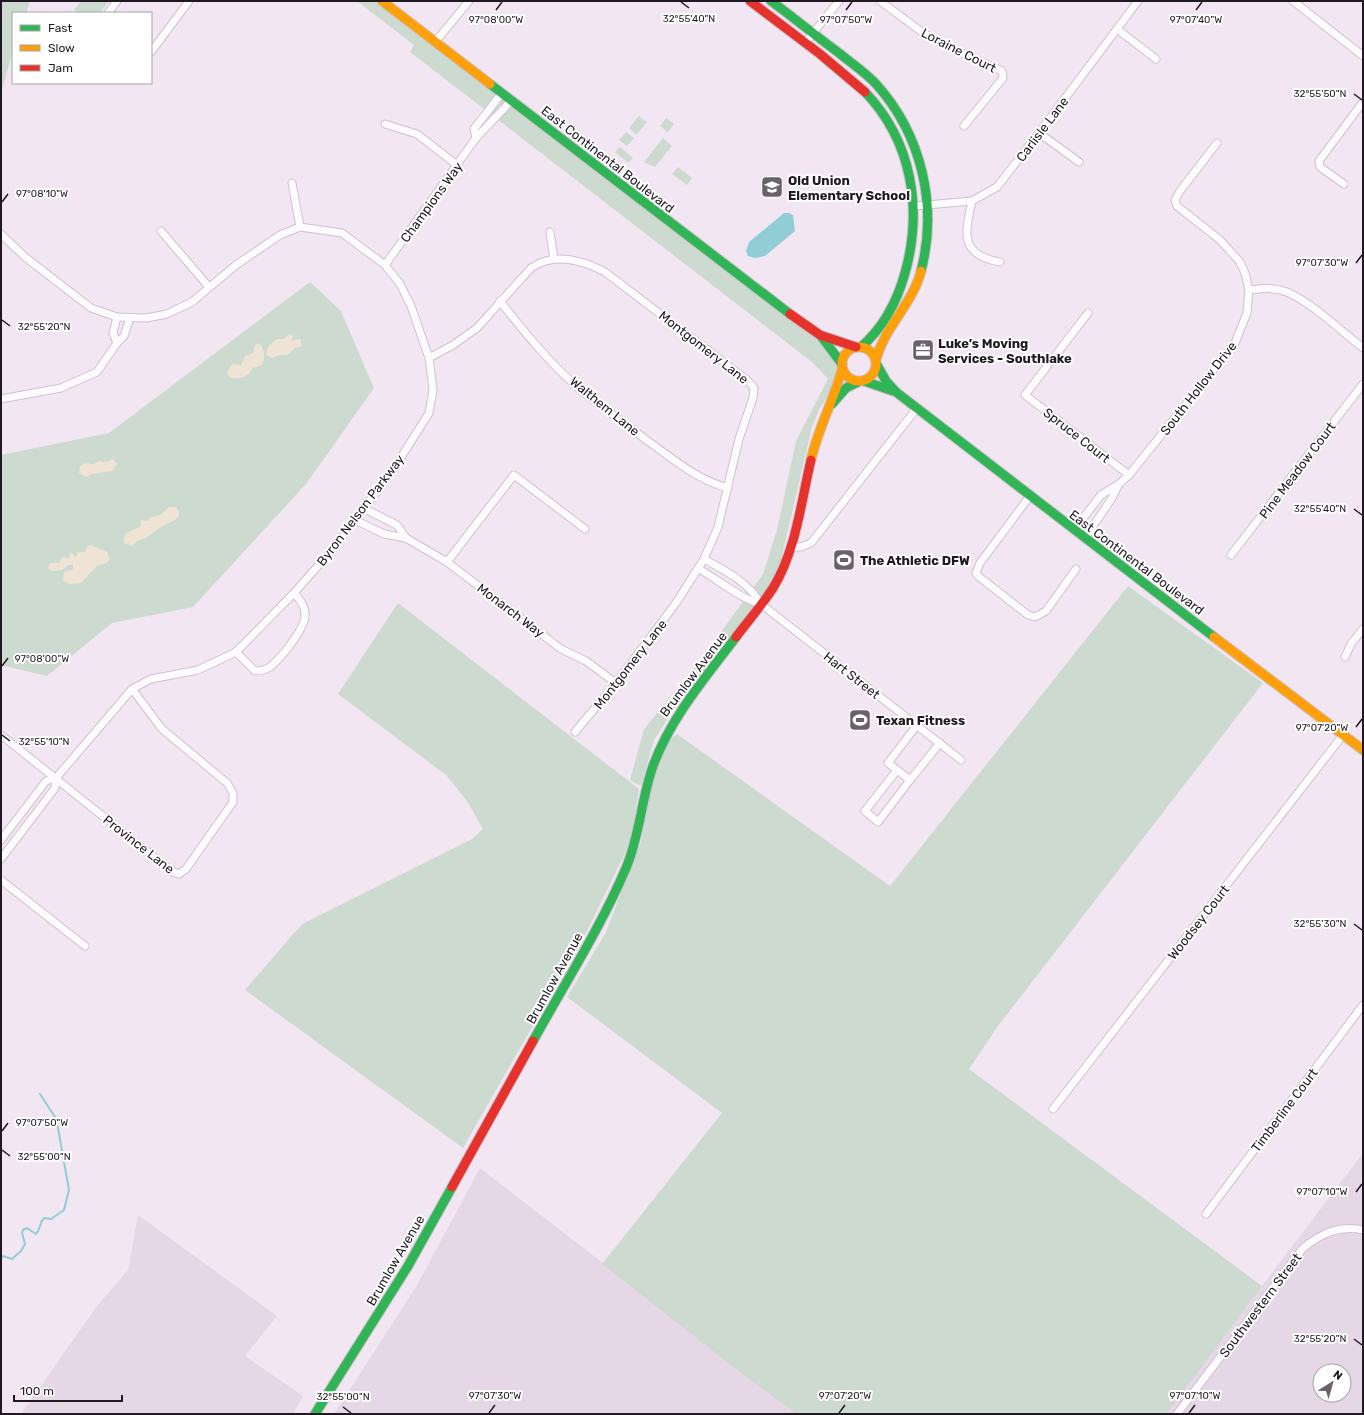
<svg xmlns="http://www.w3.org/2000/svg" width="1364" height="1415" font-family="Rubik,sans-serif">
  <style>
    .industrial { fill: #e6d7e7; fill-rule: evenodd }
    .green { fill: #ccdad0 }
    .sand { fill: #eee3d4 }
    .water { fill: #90cdd4 }
    .lines { fill: none; stroke-linecap: round; stroke-linejoin: round }
    .stream { stroke: #90cdd4; stroke-width: 2 }
    .street-casing { stroke: #cdc2cd; stroke-width: 9 }
    .fast-casing { stroke: #cdc2cd; stroke-width: 11 }
    .slow-casing { stroke: #cdc2cd; stroke-width: 11 }
    .jam-casing { stroke: #cdc2cd; stroke-width: 11 }
    .street { stroke: #fdfbfd; stroke-width: 7 }
    .fast { stroke: #30b455; stroke-width: 9 }
    .slow { stroke: #ff9f0a; stroke-width: 9 }
    .jam { stroke: #e5322d; stroke-width: 9 }
    .ticks { fill: none; stroke: #211921; stroke-width: 1.5 }
    .labels { text-anchor: middle; stroke-width: 4; stroke-linejoin: round; paint-order: stroke }
    .street-label { font-size: 13px; fill: #211921; stroke: #fff }
    .poi-label { font-size: 13px; font-weight: bold; fill: #211921; stroke: #fff; text-anchor: start }
    .ticks-label { font-size: 10px; text-anchor: middle; fill: #211921; stroke: #fff; stroke-width: 4; stroke-linejoin: round; paint-order: stroke }
  </style>
  <rect width="100%" height="100%" fill="#f3e6f3"/>
  <g class="industrial">
    <path d="M1363,1153V1414H1167L1262,1286ZM1320,1371H1344V1395H1320Z"/>
    <polygon points="480,1168 798,1414 334,1414 416,1287"/>
    <polygon points="138,1215 277,1316 245,1356 303,1396 293,1414 21,1414 97,1306 128,1270"/>
  </g>
  <g class="green">
    <polygon points="1,1 30,1 26,13 13,13 13,50 1,94"/>
    <polygon points="81,1 109,1 100,13 79,13 74,10"/>
    <polygon points="357,1 374,1 826,346 836,358 839,369 835,384 819,410 812,427 781,560 771,584 675,708 654,740 641,786 630,780 644,729 705,654 763,574 777,530 796,441 828,379 812,362 410,52 414,45"/>
    <polygon points="639,116 647,122 636,135 629,128"/>
    <polygon points="666,118 674,124 668,132 660,126"/>
    <polygon points="626,132 634,138 627,146 619,140"/>
    <polygon points="663,138 672,146 655,167 644,162"/>
    <polygon points="620,147 633,158 628,163 615,152"/>
    <polygon points="678,167 692,178 687,185 672,174"/>
    <polygon points="310,282 341,311 374,388 306,484 193,607 112,623 47,676 1,665 1,455 109,433"/>
    <polygon points="1128,586 1263,683 998,1026 969,1069 1262,1286 1167,1414 797,1414 736,1369 602,1264 722,1113 567,997 605,934 641,842 654,773 668,741 677,734 890,886"/>
    <polygon points="398,603 639,789 634,823 626,851 588,929 463,1148 245,990 294,933 304,923 472,839 483,829 467,801 446,775 338,694"/>
  </g>
  <g class="sand">
    <path d="M289,334L293,335L292,341L298,339L301,340V346L295,348L288,355H280L272,358L267,355C265,347 272,343 277,339H284Z"/>
    <path d="M259,343C264,348 266,359 262,365L253,368C248,377 239,381 229,377L227,372L232,364L241,365L245,356L253,353L255,345Z"/>
    <polygon points="113,459 117,464 113,471 92,474 86,477 79,473 80,467 84,463 94,464 99,461 106,462"/>
    <polygon points="169,507 176,507 179,511 179,516 175,520 161,527 146,538 137,541 132,546 124,543 123,540 126,533 140,527 141,520 147,521 151,517 160,515"/>
    <polygon points="90,545 107,552 110,559 107,563 97,566 81,583 70,584 63,581 64,572 73,569 73,565 69,565 62,570 51,571 48,568 50,563 59,563 62,557 68,559 71,552 76,557 78,552 85,552 87,547"/>
  </g>
  <polygon class="water" points="784,213 789,213 793,215 795,231 765,256 755,258 748,256 746,251 749,242"/>
  <g class="lines">
    <g class="stream">
      <path d="M1,1259L3,1256L12,1259L21,1251L25,1244L22,1233L23,1230L27,1228L36,1234C41,1229 39,1223 44,1218L51,1219L64,1210L69,1190L58,1128L55,1117L40,1094"/>
      <polyline points="1,1269 1,1270"/>
    </g>
    <g class="street-casing">
      <g id="street">
        <polyline points="880,1 922,32 944,45 1002,71 1003,78 964,126"/>
        <polyline points="1293,1 1363,56"/>
        <polyline points="108,13 117,1"/>
        <polyline points="1117,29 1156,59"/>
        <polyline points="436,41 469,1"/>
        <polyline points="805,43 839,1"/>
        <polyline points="151,52 189,1"/>
        <polyline points="385,124 417,134 457,165"/>
        <polyline points="1039,133 1079,162"/>
        <polyline points="476,138 474,129 502,93"/>
        <polyline points="292,183 300,227"/>
        <polyline points="1344,184 1320,167 1319,161 1363,102"/>
        <path d="M972,201C965,233 959,255 1000,262"/>
        <polyline points="915,206 972,201 997,187 1039,133 1138,1"/>
        <polyline points="161,231 209,287"/>
        <polyline points="550,232 554,259"/>
        <polyline points="1,234 25,257 91,308 117,317 146,318 167,314 192,302 236,265 280,235 300,227 342,233 385,265 400,284 411,306 429,358 433,390 429,413 393,470 332,550 294,593 236,652 198,670 151,679 132,689 56,778 46,781 1,840"/>
        <polyline points="385,265 476,138 512,100"/>
        <path d="M1249,290C1259,289 1269,287 1280,290C1304,295 1342,332 1363,348"/>
        <path d="M500,301C525,333 552,366 584,393C604,409 625,423 645,439C672,458 695,479 728,488"/>
        <polyline points="1088,313 1025,395 1129,475"/>
        <polyline points="117,343 113,333 117,317"/>
        <path d="M429,358L453,345L477,328L531,268C554,252 582,260 605,272L747,380L754,388L753,398L739,439L718,527L704,559L676,603L616,683L575,732"/>
        <polyline points="1,399 61,388 97,372 117,343 124,336 130,318"/>
        <polyline points="1030,496 980,563 976,573 978,576 1028,615 1035,617 1046,611 1076,569"/>
        <polyline points="363,508 397,525 406,538"/>
        <polyline points="355,520 384,534 406,538 447,562 561,649 586,661 616,683"/>
        <polyline points="1074,530 1101,495 1119,484 1129,475 1235,343 1247,313 1249,290 1245,273 1240,262 1220,240 1177,206 1175,200 1180,191 1217,143"/>
        <polyline points="1085,538 1112,498 1119,484"/>
        <polyline points="791,547 801,547 811,543 917,408"/>
        <polyline points="1231,555 1363,384"/>
        <path d="M704,559C726,571 748,582 761,604L961,760"/>
        <polyline points="447,562 514,475 585,529"/>
        <path d="M699,569C719,580 740,599 761,604"/>
        <path d="M236,652L255,671C261,671 265,670 270,667C281,658 306,628 305,614C305,605 299,599 294,593"/>
        <polyline points="1345,657 1351,644 1363,629"/>
        <polyline points="917,725 888,763 910,780 940,743"/>
        <polyline points="1,735 173,872 179,874 186,869 233,802 233,793 227,783 162,729 132,689"/>
        <polyline points="897,770 865,811 878,822 910,780"/>
        <polyline points="1,859 55,788 56,778"/>
        <polyline points="1,880 85,946"/>
        <polyline points="1053,1109 1343,735"/>
        <polyline points="1206,1214 1363,1005"/>
        <path d="M1177,1414L1303,1248C1322,1233 1339,1225 1363,1230"/>
      </g>
    </g>
    <g class="fast-casing">
      <g id="fast">
        <path d="M771,1C794,18 816,36 839,53C851,63 865,72 876,84C922,135 938,206 921,271"/>
        <polyline points="490,84 790,314"/>
        <polyline points="821,336 842,364"/>
        <path d="M861,347C884,327 897,302 905,273C923,209 912,141 865,92"/>
        <polyline points="877,365 886,381 896,392 1214,637"/>
        <polyline points="864,381 893,391"/>
        <polyline points="832,404 846,388 858,382"/>
        <path d="M533,1041C564,985 601,927 626,868C640,835 641,800 653,766C671,717 705,678 736,637"/>
        <polyline points="315,1414 408,1266 452,1187"/>
      </g>
    </g>
    <g class="slow-casing">
      <g id="slow">
        <polyline points="382,1 490,84"/>
        <circle cx="859" cy="364" r="17"/>
        <path d="M876,360C884,327 913,304 921,271"/>
        <path d="M811,460C818,428 834,400 842,369"/>
        <polyline points="1214,637 1363,750"/>
      </g>
    </g>
    <g class="jam-casing">
      <g id="jam">
        <polyline points="750,1 820,54 865,92"/>
        <polyline points="790,314 820,335 856,347"/>
        <path d="M736,637C748,621 762,605 773,588C796,551 801,502 811,460"/>
        <polyline points="452,1187 533,1041"/>
      </g>
    </g>
    <use href="#street" class="street"/>
    <use href="#fast" class="fast"/>
    <use href="#slow" class="slow"/>
    <use href="#jam" class="jam"/>
  </g>
  <path class="ticks" d="M681,2L689,8M496,10L502,2M846,10L852,2M1196,10L1202,2M1354,94L1362,100M2,202L8,194M1356,263L1362,255M2,320L10,326M1354,509L1362,515M2,666L8,658M1356,727L1362,719M2,735L10,741M1354,924L1362,930M2,1131L8,1123M2,1150L10,1156M1356,1192L1362,1184M1354,1339L1362,1345M343,1407L351,1413M489,1413L495,1405M839,1413L845,1405M1189,1413L1195,1405"/>
  <defs>
    <g id="school-square" transform="scale(1.15)"><rect x="-9" y="-9" width="18" height="18" rx="4" fill="#6a616a" stroke="#fff"/><path d="M0-5L7-2L0 1L-7-2ZM-4 1L0 2.5L4 1V4Q0 6-4 4Z" fill="#fff"/></g>
    <g id="office-square" transform="scale(1.15)"><rect x="-9" y="-9" width="18" height="18" rx="4" fill="#6a616a" stroke="#fff"/><path d="M-6-3h4V-5.5h4V-3h4V5H-6ZM-1-4.5V-3h2v-1.5ZM-6 0V1H6V0Z" fill="#fff"/></g>
    <g id="stadium-square" transform="scale(1.15)"><rect x="-9" y="-9" width="18" height="18" rx="4" fill="#6a616a" stroke="#fff"/><path d="M0-5a6.5 5 0 1 0 0 10a6.5 5 0 1 0 0-10ZM-3.5-1.8h7v3.6h-7Z" fill="#fff"/></g>
  </defs>
  <g fill-rule="evenodd">
    <use href="#school-square" x="772" y="187"/>
    <use href="#office-square" x="923" y="350"/>
    <use href="#stadium-square" x="844" y="560"/>
    <use href="#stadium-square" x="860" y="720"/>
  </g>
  <g class="labels">
    <g class="street-label">
      <text transform="translate(959 50) rotate(27)" y="5">Loraine Court</text>
      <text transform="translate(1042 129) rotate(-53)" y="5">Carlisle Lane</text>
      <text transform="translate(608 159) rotate(38)" y="5">East Continental Boulevard</text>
      <text transform="translate(431 202) rotate(-54)" y="5">Champions Way</text>
      <text transform="translate(704 347) rotate(38)" y="5">Montgomery Lane</text>
      <text transform="translate(1198 388) rotate(-52)" y="5">South Hollow Drive</text>
      <text transform="translate(605 406) rotate(39)" y="5">Walthem Lane</text>
      <text transform="translate(1077 435) rotate(38)" y="5">Spruce Court</text>
      <text transform="translate(1297 470) rotate(-53)" y="5">Pine Meadow Court</text>
      <text transform="translate(360 510) rotate(-53)" y="5">Byron Nelson Parkway</text>
      <text transform="translate(1137 562) rotate(37)" y="5">East Continental Boulevard</text>
      <text transform="translate(511 610) rotate(37)" y="5">Monarch Way</text>
      <text transform="translate(630 664) rotate(-52)" y="5">Montgomery Lane</text>
      <text transform="translate(693 674) rotate(-53)" y="5">Brumlow Avenue</text>
      <text transform="translate(852 675) rotate(38)" y="5">Hart Street</text>
      <text transform="translate(139 844) rotate(38)" y="5">Province Lane</text>
      <text transform="translate(1198 922) rotate(-52)" y="5">Woodsey Court</text>
      <text transform="translate(554 978) rotate(-61)" y="5">Brumlow Avenue</text>
      <text transform="translate(1284 1110) rotate(-53)" y="5">Timberline Court</text>
      <text transform="translate(395 1260) rotate(-60)" y="5">Brumlow Avenue</text>
      <text transform="translate(1260 1305) rotate(-53)" y="5">Southwestern Street</text>
    </g>
    <g class="poi-label">
      <text x="788" y="185">Old Union<tspan x="788" dy="15">Elementary School</tspan></text>
      <text x="938" y="348">Luke’s Moving<tspan x="938" dy="15">Services - Southlake</tspan></text>
      <text x="860" y="565">The Athletic DFW</text>
      <text x="876" y="725">Texan Fitness</text>
    </g>
  </g>
  <g class="ticks-label">
    <text x="689" y="22">32°55'40"N</text>
    <text x="496" y="23">97°08'00"W</text>
    <text x="846" y="23">97°07'50"W</text>
    <text x="1196" y="23">97°07'40"W</text>
    <text x="1320" y="97">32°55'50"N</text>
    <text x="42" y="197">97°08'10"W</text>
    <text x="1322" y="266">97°07'30"W</text>
    <text x="44" y="330">32°55'20"N</text>
    <text x="1320" y="512">32°55'40"N</text>
    <text x="42" y="662">97°08'00"W</text>
    <text x="1322" y="731">97°07'20"W</text>
    <text x="44" y="745">32°55'10"N</text>
    <text x="1320" y="927">32°55'30"N</text>
    <text x="42" y="1126">97°07'50"W</text>
    <text x="44" y="1160">32°55'00"N</text>
    <text x="1322" y="1195">97°07'10"W</text>
    <text x="1320" y="1342">32°55'20"N</text>
    <text x="495" y="1399">97°07'30"W</text>
    <text x="845" y="1399">97°07'20"W</text>
    <text x="1195" y="1399">97°07'10"W</text>
    <text x="343" y="1400">32°55'00"N</text>
  </g>
  <rect width="1364" height="1415" fill="none" stroke="#211921" stroke-width="4"/>
  <rect x="12" y="12" width="140" height="72" fill="#ffffff" stroke="#a6a3a6"/>
  <rect x="20" y="25" width="20" height="6" fill="#30b455" stroke="#a6a3a6"/>
  <text x="48" y="32" font-size="12" fill="#211921">Fast</text>
  <rect x="20" y="45" width="20" height="6" fill="#ff9f0a" stroke="#a6a3a6"/>
  <text x="48" y="52" font-size="12" fill="#211921">Slow</text>
  <rect x="20" y="65" width="20" height="6" fill="#e5322d" stroke="#a6a3a6"/>
  <text x="48" y="72" font-size="12" fill="#211921">Jam</text>
  <g transform="translate(1332 1383) rotate(37)"><circle r="19" fill="#ffffff" stroke="#a6a3a6"/>
  <path d="M0-3L7 15L0 10L-7 15Z" fill="#6a616a"/>
  <text y="-6" font-size="11" font-weight="bold" text-anchor="middle" fill="#211921">N</text>
  </g>
  <path d="M14 1395v6h108v-6" fill="none" stroke="#211921" stroke-width="2"/>
  <text x="20" y="1395" font-size="12" fill="#211921" stroke="#ffffff" stroke-width="3" paint-order="stroke">100 m</text>
</svg>
